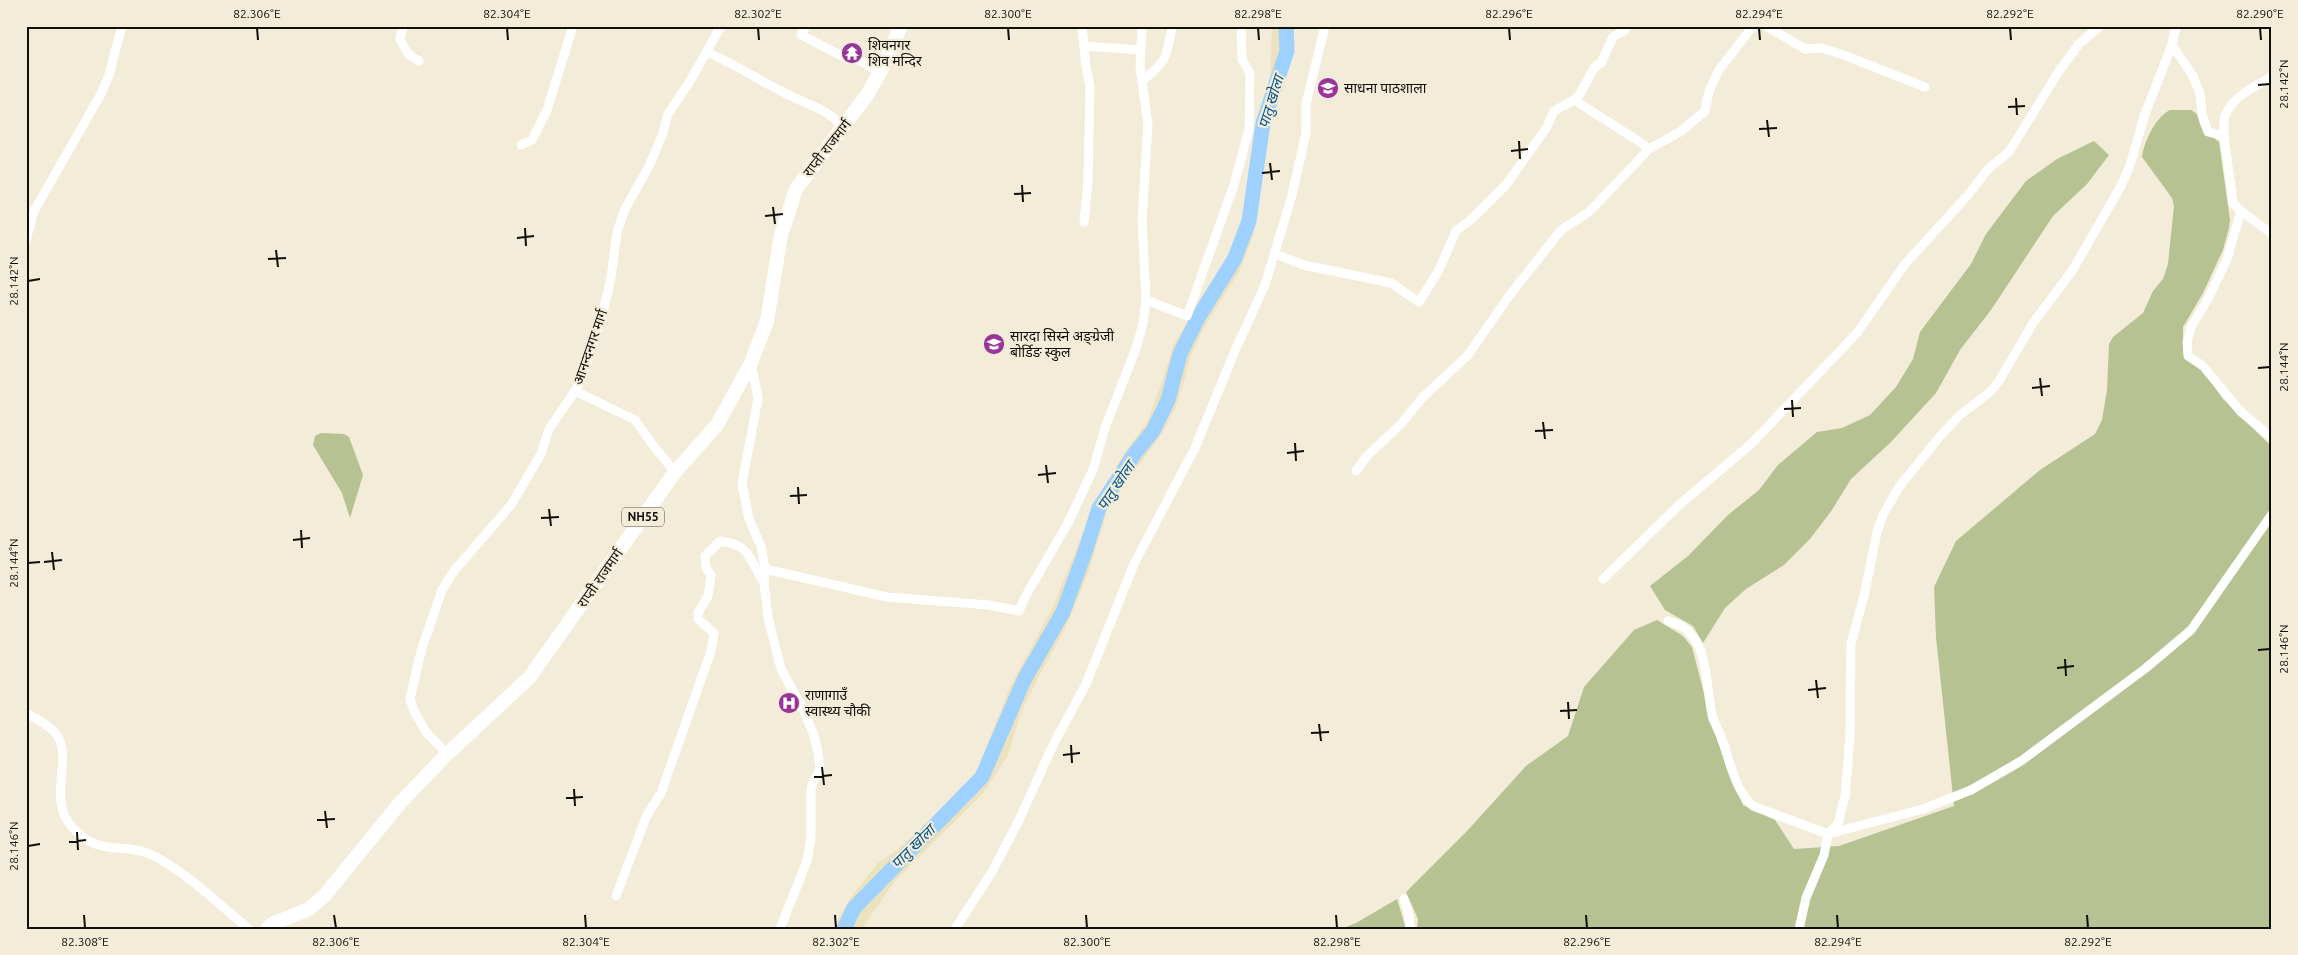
<svg xmlns="http://www.w3.org/2000/svg" width="2298" height="955" font-family="Ubuntu,'Noto Sans Devanagari',sans-serif">
  <style>
    .green { fill: #b6c292 }
    .sand { fill: #ece2bd }
    .lines { fill: none; stroke-linecap: round; stroke-linejoin: round }
    .river { stroke: #9fd1fe; stroke-width: 15 }
    .street { stroke: #fff; stroke-width: 9 }
    .primary { stroke: #fff; stroke-width: 14 }
    .ticks { fill: none; stroke: #110f09; stroke-width: 2 }
    .labels { text-anchor: middle; stroke-width: 4.5; stroke-linejoin: round; paint-order: stroke }
    .shield { fill: #f2ecd9; stroke: #545147; stroke-width: 1 }
    .shield-label { font-size: 12px; font-weight: bold; fill: #110f09 }
    .poi-label { font-size: 14px; fill: #110f09; stroke: #f2ecd9; text-anchor: start }
    .street-label { font-size: 14px; fill: #110f09; stroke: #f2ecd9 }
    .water-label { font-size: 15px; font-style: italic; fill: #03558b; stroke: #f2ecd9 }
    .neatline { fill: none; stroke: #110f09; stroke-width: 2 }
    .ticks-label { font-size: 12px; text-anchor: middle; fill: #110f09 }
  </style>
  <rect width="100%" height="100%" fill="#f2ecd9"/>
  <g class="green">
    <path d="M2170,110H2191L2197,114C2203,137 2204,130 2219,142L2230,220L2229,228L2223,250L2203,293L2183,327V350L2186,356L2210,377L2213,385L2223,399L2272,447V929H1417L1418,919L1406,892L1468,830L1526,766L1568,736L1584,687L1634,630L1657,620L1683,636L1692,647L1710,717L1728,772L1743,805L1775,820L1794,849L1839,846L1954,806L1936,637L1934,587L1956,541L2040,470L2095,434L2102,420L2107,390L2109,344L2113,337L2143,313L2153,291L2163,279L2168,264L2174,206L2172,198L2142,157C2144,141 2156,117 2170,110Z"/>
    <polygon points="2094,141 2109,155 2087,184 2053,216 1991,310 1960,350 1936,393 1891,442 1851,479 1832,510 1810,539 1784,565 1746,589 1725,608 1703,643 1693,626 1665,610 1650,586 1688,556 1728,515 1759,490 1778,465 1817,432 1842,428 1870,415 1896,387 1913,359 1920,332 1971,264 1986,234 2026,181 2057,159"/>
    <polygon points="321,433 344,434 349,437 363,475 350,518 342,493 313,445 315,436"/>
    <polygon points="1397,899 1406,929 1341,929 1356,923"/>
  </g>
  <polygon class="sand" points="1272,26 1295,26 1283,79 1265,132 1253,236 1239,272 1205,326 1190,357 1185,378 1175,409 1163,432 1108,508 1087,576 1064,631 1039,676 1020,715 1008,755 984,792 894,882 862,929 833,929 849,900 877,864 897,850 949,804 976,773 1010,687 1053,607 1091,513 1122,457 1147,422 1160,388 1173,346 1207,288 1222,267 1239,235 1254,142 1270,85"/>
  <g class="lines">
    <polyline class="river" points="844,929 854,908 982,777 1024,680 1063,612 1085,552 1099,508 1135,453 1153,431 1168,400 1180,354 1198,318 1235,258 1249,221 1263,123 1287,51 1286,26"/>
    <g class="street">
      <polyline points="403,26 400,39 408,54 419,61"/>
      <polyline points="806,26 801,35 850,60 857,59 880,72"/>
      <polyline points="1082,26 1086,67 1090,86 1088,183 1084,222"/>
      <polyline points="1766,26 1805,49 1821,48 1841,54 1925,87"/>
      <polyline points="2172,45 2193,76 2200,94 2202,114 2208,132 2224,136 2233,203 2241,211 2272,234"/>
      <polyline points="1084,46 1141,50"/>
      <path d="M707,52C734,64 759,80 785,93C809,106 823,106 844,127"/>
      <path d="M1142,81C1168,60 1166,58 1172,26"/>
      <polyline points="1574,100 1640,142 1649,149"/>
      <path d="M2224,136C2224,130 2223,121 2225,116C2232,97 2255,86 2272,77"/>
      <polyline points="521,145 532,140 547,110 573,26"/>
      <polyline points="2241,211 2227,259 2208,299 2191,327 2187,342 2188,356 2203,366 2240,411 2272,438"/>
      <polyline points="26,240 34,211 101,94 109,75 122,26"/>
      <polyline points="1275,254 1304,265 1391,283 1419,302 1439,270 1456,231 1473,218 1506,185 1547,127 1554,111 1574,100 1580,94 1594,68 1601,63 1613,37 1625,30 1626,26"/>
      <polyline points="1146,300 1187,316 1234,185 1249,129 1250,74 1242,59 1241,26"/>
      <polyline points="751,363 758,398 742,484 749,519 761,546 765,569 764,583 768,618 781,669 804,711 813,733 817,747 820,768 811,788 811,837 807,861 780,929"/>
      <polyline points="575,391 635,420 655,448 675,472"/>
      <polyline points="1356,471 1367,456 1401,424 1422,398 1468,355 1509,296 1561,230 1589,212 1649,149 1680,132 1705,111 1709,91 1719,70 1753,26"/>
      <polyline points="765,569 887,597 989,605 1019,611 1025,597 1068,523 1093,470 1105,428 1136,348 1143,324 1146,300 1142,219 1148,125 1140,66 1142,26"/>
      <polyline points="1603,579 1679,505 1751,444 1857,333 1905,264 1968,195 1988,169 2009,152 2059,71 2079,44 2100,26"/>
      <path d="M1668,621C1712,631 1704,685 1713,719C1716,726 1720,733 1722,740C1731,763 1734,789 1753,806L1828,834L1923,809L1971,790L2021,761L2146,668L2191,630L2272,514"/>
      <path d="M26,713C37,719 49,725 57,735C73,759 47,799 72,827C100,858 120,841 152,855C185,871 221,906 249,929"/>
      <polyline points="447,754 426,732 414,711 410,699 421,651 442,590 454,571 511,505 541,454 549,429 575,391 583,376 603,312 611,278 617,232 625,209 648,168 662,136 668,114 690,81 721,26"/>
      <path d="M616,896L647,815L661,793L711,651L714,633L698,619V613L708,596L711,575L706,568L705,556L720,541C752,545 749,560 764,583"/>
      <polyline points="1404,899 1409,915 1410,929"/>
      <polyline points="955,929 992,872 1019,820 1053,745 1086,684 1134,564 1195,448 1234,353 1265,285 1292,195 1306,133 1306,104 1325,26"/>
      <polyline points="1799,929 1806,898 1824,855 1828,834 1838,824 1845,796 1850,737 1851,643 1864,596 1877,532 1883,515 1899,487 1941,435 1960,415 1990,392 1999,381 2033,323 2072,271 2121,186 2130,165 2145,114 2172,45 2176,26"/>
    </g>
    <polyline class="primary" points="267,929 272,924 309,909 325,895 400,803 447,754 529,678 675,472 717,425 751,363 767,321 781,235 796,189 867,95 880,72 901,26"/>
  </g>
  <path class="ticks" d="M257,28L258,40M507,28L508,40M758,28L759,40M1008,28L1009,40M1258,28L1259,40M1509,28L1510,40M1759,28L1760,40M2010,28L2011,40M2260,28L2261,40M2258,85L2270,84M2016,98L2017,115M2008,107L2025,106M1767,120L1769,137M1759,129L1777,128M1519,141L1520,159M1511,151L1528,149M1270,163L1272,180M1262,173L1280,171M1022,185L1023,202M1014,194L1031,193M773,207L775,224M765,216L783,214M525,228L526,246M517,238L534,236M276,250L278,267M268,259L286,258M28,281L40,279M2258,368L2270,367M2040,378L2042,396M2032,388L2050,386M1792,400L1793,417M1784,409L1801,408M1543,422L1545,439M1535,431L1553,430M1295,443L1296,461M1287,453L1304,451M1046,465L1048,483M1038,475L1056,473M798,487L799,504M790,496L807,495M549,509L551,526M541,518L559,517M301,530L302,548M293,540L310,538M52,552L54,570M44,562L62,560M28,563L40,562M2258,650L2270,649M2065,659L2066,676M2057,668L2074,666M1816,680L1818,698M1808,690L1826,688M1568,702L1569,719M1560,711L1577,710M1319,724L1321,741M1311,733L1329,732M1071,745L1072,763M1063,755L1080,753M822,767L824,785M814,777L832,775M574,789L575,806M566,798L583,797M325,811L327,828M317,820L335,819M77,832L78,850M69,842L86,840M28,846L40,844M84,915L85,928M334,915L336,928M585,915L586,928M835,915L836,928M1086,915L1087,928M1336,915L1337,928M1586,915L1587,928M1837,915L1838,928M2087,915L2088,928"/>
  <defs>
    <g id="temple-disc" transform="scale(1.125)"><circle r="9.5" fill="#993499" stroke="#f2ecd9"/><path d="M0-6L5-2H3V0L6.5 2.5H4V6H1.5V3h-3V6H-4V2.5H-6.5L-3 0V-2H-5Z" fill="#fff"/></g>
    <g id="school-disc" transform="scale(1.125)"><circle r="9.5" fill="#993499" stroke="#f2ecd9"/><path d="M0-5L7-2L0 1L-7-2ZM-4 1L0 2.5L4 1V4Q0 6-4 4Z" fill="#fff"/></g>
    <g id="hospital-disc" transform="scale(1.125)"><circle r="9.5" fill="#993499" stroke="#f2ecd9"/><path d="M-5-5h3v3.5h4V-5h3V5h-3V1.5h-4V5h-3Z" fill="#fff"/></g>
  </defs>
  <g fill-rule="evenodd">
    <use href="#temple-disc" x="852" y="53"/>
    <use href="#school-disc" x="1328" y="88"/>
    <use href="#school-disc" x="994" y="344"/>
    <use href="#hospital-disc" x="789" y="703"/>
  </g>
  <g class="labels">
    <rect class="shield" x="622" y="507.5" width="42" height="19" rx="4"/>
    <g class="shield-label">
      <text x="643" y="521">NH55</text>
    </g>
    <g class="poi-label">
      <text x="868" y="50">शिवनगर<tspan x="868" dy="16">शिव मन्दिर</tspan></text>
      <text x="1344" y="93">साधना पाठशाला</text>
      <text x="1010" y="341">सारदा सिस्ने अङ्ग्रेजी<tspan x="1010" dy="16">बोर्डिङ स्कुल</tspan></text>
      <text x="805" y="700">राणागाउँ<tspan x="805" dy="16">स्वास्थ्य चौकी</tspan></text>
    </g>
    <g class="street-label">
      <text transform="translate(827 148) rotate(-52)" y="5">राप्ती राजमार्ग</text>
      <text transform="translate(590 347) rotate(-71)" y="5">आनन्दनगर मार्ग</text>
      <text transform="translate(600 578) rotate(-55)" y="5">राप्ती राजमार्ग</text>
    </g>
    <g class="water-label">
      <text transform="translate(1271 102) rotate(-73)" y="5">पातु खोला</text>
      <text transform="translate(1116 486) rotate(-56)" y="5">पातु खोला</text>
      <text transform="translate(913 847) rotate(-45)" y="5">पातु खोला</text>
    </g>
  </g>
  <rect width="2298" height="955" fill="none" stroke="#f2ecd9" stroke-width="55"/>
  <rect x="28" y="28" width="2242" height="900" class="neatline"/>
  <g class="ticks-label">
    <text x="257" y="18">82.306°E</text>
    <text x="507" y="18">82.304°E</text>
    <text x="758" y="18">82.302°E</text>
    <text x="1008" y="18">82.300°E</text>
    <text x="1258" y="18">82.298°E</text>
    <text x="1509" y="18">82.296°E</text>
    <text x="1759" y="18">82.294°E</text>
    <text x="2010" y="18">82.292°E</text>
    <text x="2260" y="18">82.290°E</text>
    <text transform="translate(2284 84) rotate(-90)" y="4">28.142°N</text>
    <text transform="translate(14 281) rotate(-90)" y="4">28.142°N</text>
    <text transform="translate(2284 367) rotate(-90)" y="4">28.144°N</text>
    <text transform="translate(14 563) rotate(-90)" y="4">28.144°N</text>
    <text transform="translate(2284 649) rotate(-90)" y="4">28.146°N</text>
    <text transform="translate(14 846) rotate(-90)" y="4">28.146°N</text>
    <text x="85" y="946">82.308°E</text>
    <text x="336" y="946">82.306°E</text>
    <text x="586" y="946">82.304°E</text>
    <text x="836" y="946">82.302°E</text>
    <text x="1087" y="946">82.300°E</text>
    <text x="1337" y="946">82.298°E</text>
    <text x="1587" y="946">82.296°E</text>
    <text x="1838" y="946">82.294°E</text>
    <text x="2088" y="946">82.292°E</text>
  </g>
</svg>
